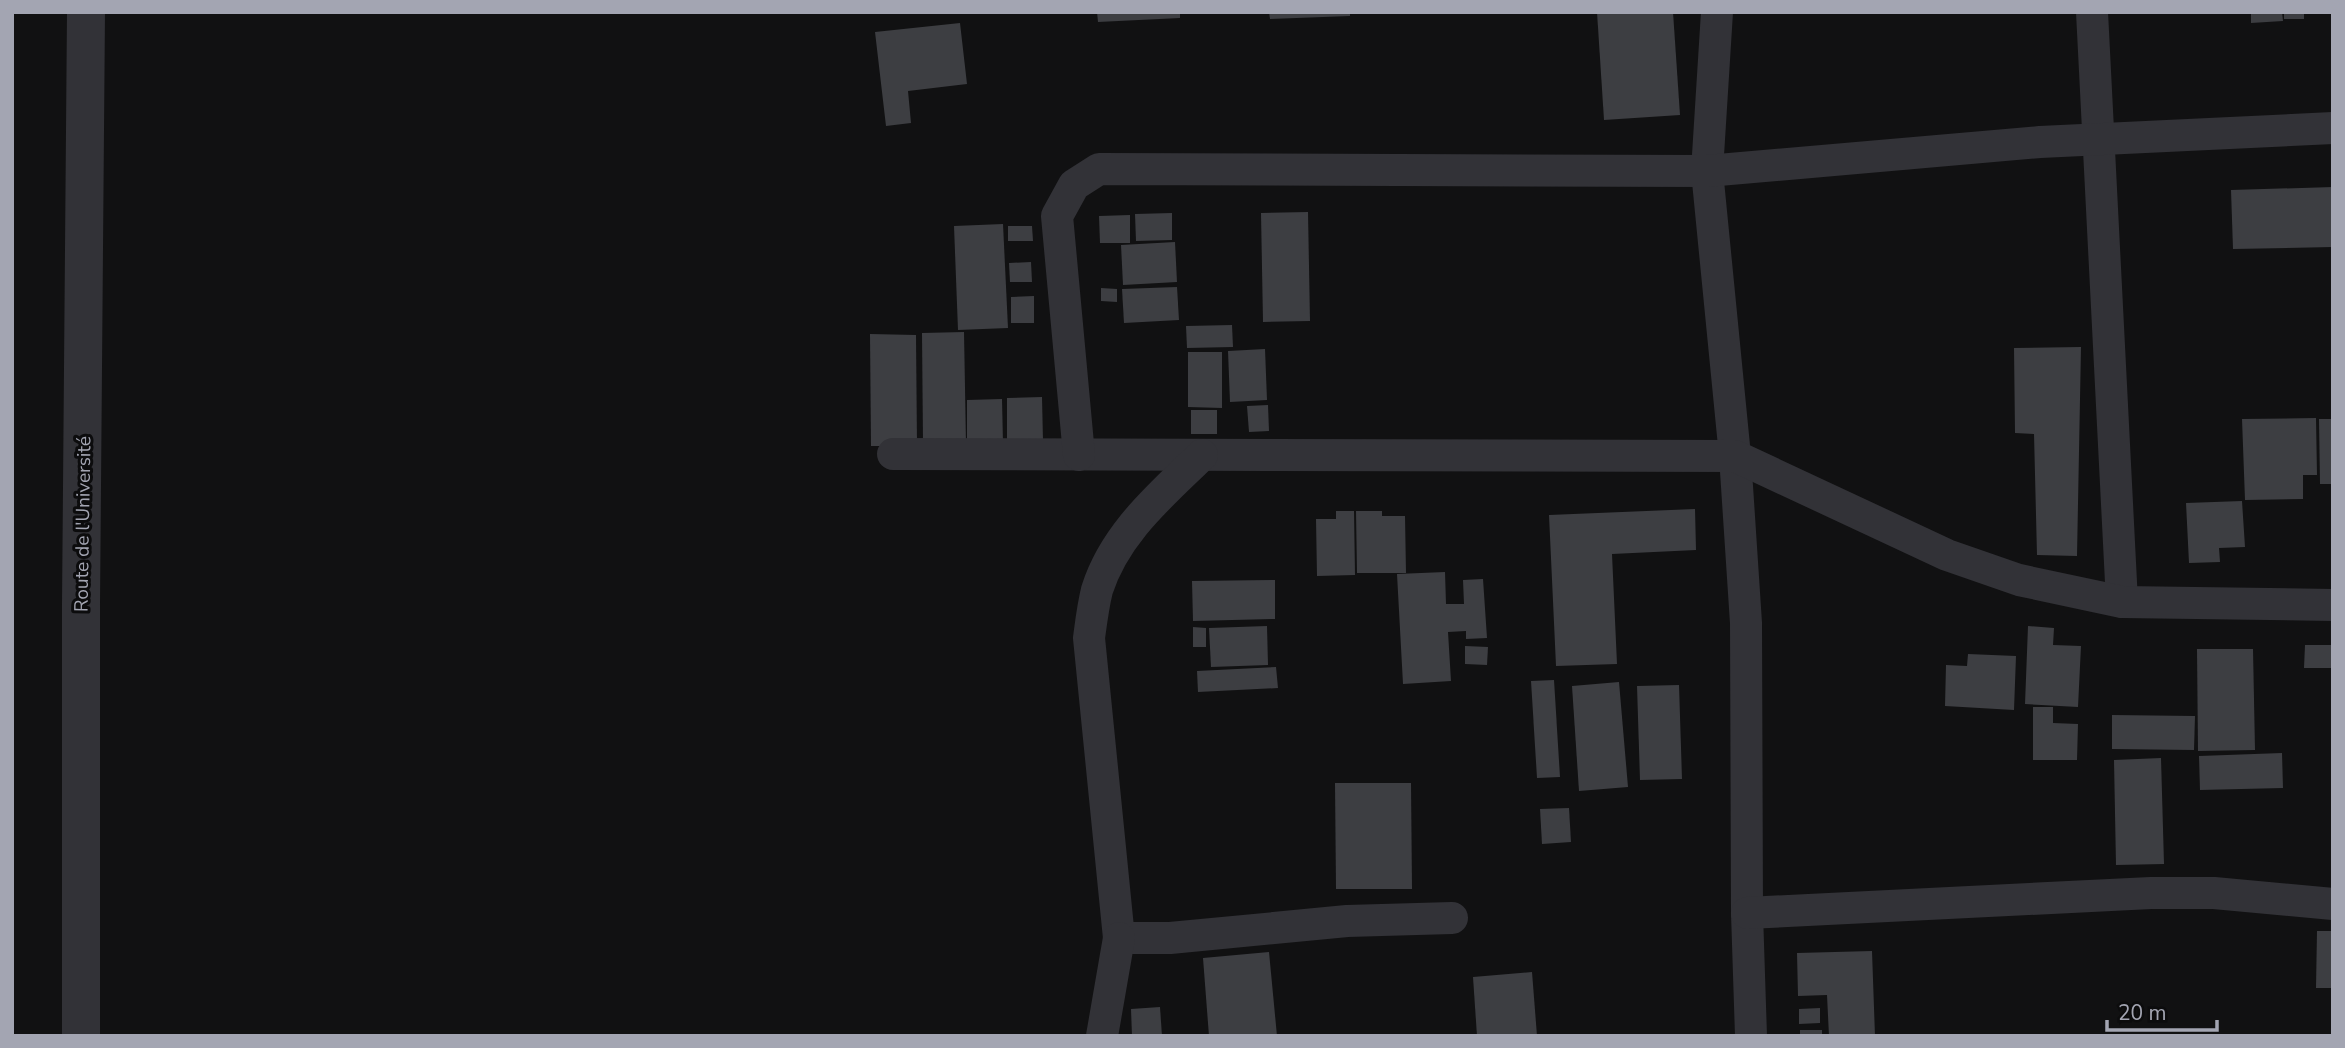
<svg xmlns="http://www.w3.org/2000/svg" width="2345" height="1048" font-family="'Nunito Sans',sans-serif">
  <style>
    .building { fill: #3d3e42 }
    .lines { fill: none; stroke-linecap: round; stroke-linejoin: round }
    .minor { stroke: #323237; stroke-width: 32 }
    .tertiary { stroke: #323237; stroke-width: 38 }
    .labels { text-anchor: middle; stroke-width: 6; stroke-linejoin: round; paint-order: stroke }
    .street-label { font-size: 19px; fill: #a3a5b2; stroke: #0c0c0d }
  </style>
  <rect width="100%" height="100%" fill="#111112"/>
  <g class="building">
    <polygon points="1097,12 1180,12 1180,18 1098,22"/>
    <polygon points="1269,12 1350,12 1350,16 1270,19"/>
    <polygon points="1597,12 1673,12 1680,115 1604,120"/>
    <polygon points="2251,12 2282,12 2283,21 2251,23"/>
    <rect x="2284" y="12" width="20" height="7"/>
    <polygon points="960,23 967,84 908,91 911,123 886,126 875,32"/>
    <polygon points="2333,187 2333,247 2233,249 2231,190"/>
    <polygon points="1308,212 1310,321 1263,322 1261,213"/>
    <polygon points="1172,213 1172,240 1136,241 1135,214"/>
    <polygon points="1130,215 1130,243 1100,243 1099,216"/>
    <polygon points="1003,224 1008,328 958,330 954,226"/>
    <polygon points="1008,226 1032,226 1033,241 1008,241"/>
    <polygon points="1175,242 1177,282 1123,285 1121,245"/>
    <polygon points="1031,262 1032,282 1010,282 1009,263"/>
    <polygon points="1177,287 1179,320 1124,323 1122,289"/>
    <polygon points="1101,288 1117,289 1117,302 1101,301"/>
    <polygon points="1034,296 1034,323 1011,323 1011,297"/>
    <polygon points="1232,325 1233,347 1187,348 1186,326"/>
    <polygon points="964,332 966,444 923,444 922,333"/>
    <polygon points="870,334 916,335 917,446 871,446"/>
    <polygon points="2081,347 2077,556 2037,555 2034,434 2015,433 2014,348"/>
    <polygon points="1265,349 1267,400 1230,402 1228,351"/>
    <polygon points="1188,352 1222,352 1222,408 1188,407"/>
    <polygon points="1042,397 1043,441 1007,442 1007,398"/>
    <polygon points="1002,399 1003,443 967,444 967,400"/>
    <polygon points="1268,405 1269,431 1249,432 1247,406"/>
    <rect x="1191" y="410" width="26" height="24"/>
    <polygon points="2316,418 2317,475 2303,475 2303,499 2245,500 2242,419"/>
    <polygon points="2319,419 2333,419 2333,484 2320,484"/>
    <polygon points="2242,501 2245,547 2219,548 2220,562 2189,563 2186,503"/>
    <polygon points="1695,509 1696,550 1612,554 1617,664 1556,666 1549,515"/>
    <polygon points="1336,511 1354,511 1355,575 1317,576 1316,519 1336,519"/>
    <polygon points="1356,511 1382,511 1382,516 1405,516 1406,573 1357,573"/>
    <polygon points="1445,572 1446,604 1464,604 1463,580 1483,579 1487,638 1466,639 1466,631 1448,632 1451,681 1403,684 1397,574"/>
    <polygon points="1275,580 1275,619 1193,621 1192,581"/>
    <polygon points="1267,626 1268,665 1211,667 1209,628"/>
    <polygon points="2028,626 2054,628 2053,645 2081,646 2078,707 2025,704"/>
    <polygon points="1193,627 1206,628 1206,647 1193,647"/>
    <polygon points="2305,645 2333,645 2333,668 2304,668"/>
    <polygon points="1465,646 1488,647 1487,665 1465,664"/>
    <polygon points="2197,649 2253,649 2255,750 2198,751"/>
    <polygon points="1968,654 2016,656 2014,710 1945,706 1946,665 1967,666"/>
    <polygon points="1276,667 1278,688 1198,692 1197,671"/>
    <polygon points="1554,680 1560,777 1537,778 1531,681"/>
    <polygon points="1619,682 1628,787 1579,791 1572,686"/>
    <polygon points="1679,685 1682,779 1640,780 1637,686"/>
    <polygon points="2033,707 2053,707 2053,723 2078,724 2077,760 2033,760"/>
    <polygon points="2112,715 2195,716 2194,750 2112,749"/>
    <polygon points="2282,753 2283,788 2200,790 2199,756"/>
    <polygon points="2161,758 2164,864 2116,865 2114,760"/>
    <polygon points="1335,783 1411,783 1412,889 1336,889"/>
    <polygon points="1569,808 1571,842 1542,844 1540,809"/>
    <polygon points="2317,931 2333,931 2333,988 2316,988"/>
    <polygon points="1872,951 1875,1036 1829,1036 1827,995 1798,996 1797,953"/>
    <polygon points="1269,952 1277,1036 1209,1036 1203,958"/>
    <polygon points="1532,972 1537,1036 1477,1036 1473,977"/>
    <polygon points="1160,1007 1162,1036 1132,1036 1131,1009"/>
    <polygon points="1820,1008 1820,1023 1799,1024 1799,1009"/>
    <rect x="1800" y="1030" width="22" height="6"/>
  </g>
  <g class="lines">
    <g class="minor">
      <polyline points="1717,12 1707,171 1735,456 1746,623 1747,913 1751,1036"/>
      <polyline points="2092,12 2122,602"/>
      <polyline points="893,454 1735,456 1947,555 2019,580 2122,602 2333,605"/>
      <polyline points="1079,455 1057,216 1074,185 1099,169 1707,171 2040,142 2333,128"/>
      <path d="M1202,455C1161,495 1115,533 1097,590C1093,606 1091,623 1089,638L1119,938H1170L1347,921L1452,918"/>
      <polyline points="1747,913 2151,893 2214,893 2333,904"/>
      <polyline points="1102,1036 1119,938"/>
    </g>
    <polyline class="tertiary" points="81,1036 81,605 86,12"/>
  </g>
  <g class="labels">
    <g class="street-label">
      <text transform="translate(82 524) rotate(-89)" y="7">Route de l'Université</text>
    </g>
  </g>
  <rect width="2345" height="1048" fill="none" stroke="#a3a5b2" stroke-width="28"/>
  <path d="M2107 1020v10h110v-10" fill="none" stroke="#a3a5b2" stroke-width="3.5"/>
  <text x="2118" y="1020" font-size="21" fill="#a3a5b2" stroke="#0c0c0d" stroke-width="5" paint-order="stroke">20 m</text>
</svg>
